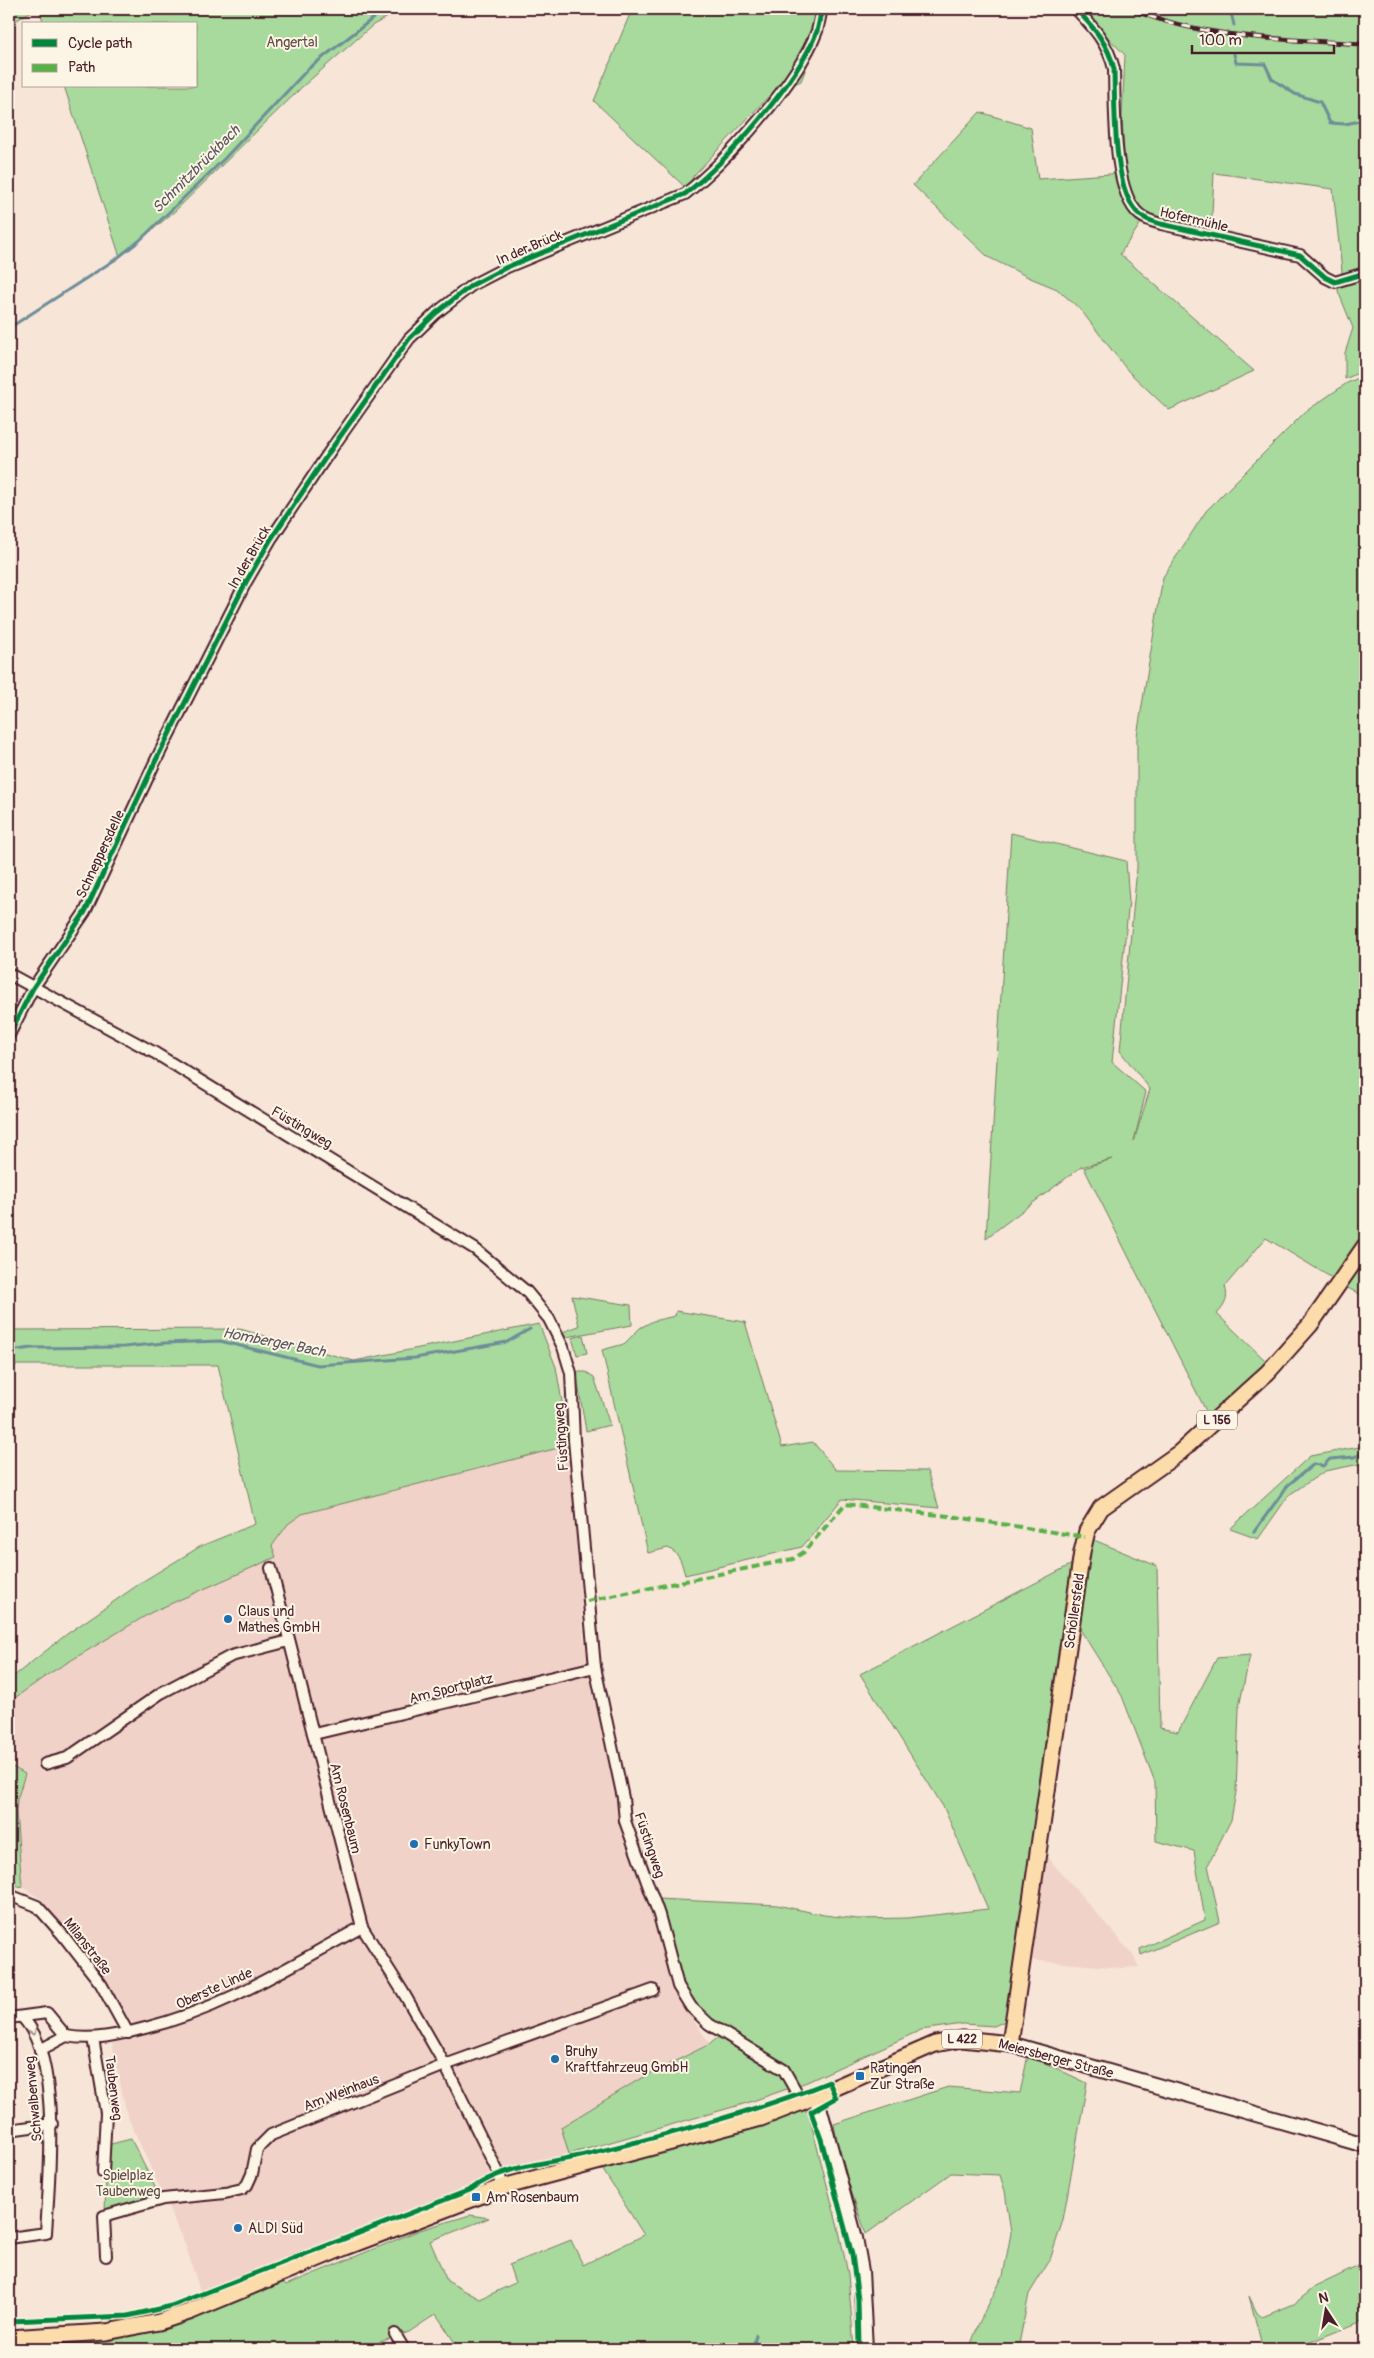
<svg xmlns="http://www.w3.org/2000/svg" width="1374" height="2358" font-family="Pangolin,sans-serif">
  <style>
    .built { fill: #f0d2c8 }
    .green { fill: #a7da9c; stroke: #787c64 }
    .lines { fill: none; stroke-linecap: round; stroke-linejoin: round }
    .stream { stroke: #6e8d98; stroke-width: 3 }
    .street-casing { stroke: #4a1f2b; stroke-width: 14 }
    .secondary-casing { stroke: #4a1f2b; stroke-width: 18 }
    .primary-casing { stroke: #4a1f2b; stroke-width: 19 }
    .street { stroke: #fcf5e5; stroke-width: 10 }
    .secondary { stroke: #fcf5e5; stroke-width: 14 }
    .primary { stroke: #fddcac; stroke-width: 15 }
    .rail-casing { stroke: #4a1f2b; stroke-width: 5 }
    .rail { stroke: #fcf5e5; stroke-width: 3; stroke-dasharray: 9; stroke-linecap: butt }
    .quiet { stroke: #57b146; stroke-width: 4; stroke-dasharray: 8 4; stroke-linecap: butt }
    .cycleway-casing { stroke: #fcf5e5; stroke-width: 8 }
    .cycleway { stroke: #00873e; stroke-width: 5 }
    .oneway { stroke: #a38a88 }
    .poi-dot { fill: #1f6fb2; stroke: #fcf5e5; stroke-width: 2 }
    .labels { text-anchor: middle; stroke-width: 4; stroke-linejoin: round; paint-order: stroke }
    .shield { fill: #fcf5e5; stroke: #7f5f63; stroke-width: 1 }
    .shield-label { font-size: 12px; font-weight: bold; fill: #4a1f2b }
    .park-label { font-size: 14px; fill: #614e47; stroke: #fcf5e5 }
    .street-label { font-size: 14px; fill: #4a1f2b; stroke: #fcf5e5 }
    .poi-label { font-size: 14px; fill: #4a1f2b; stroke: #fcf5e5; text-anchor: start }
    .water-label { font-size: 15px; font-style: italic; fill: #5c5661; stroke: #fcf5e5 }
  </style>
  <rect width="100%" height="100%" fill="#f7e5d8"/>
  <filter id="ink" filterUnits="userSpaceOnUse"><feTurbulence type="fractalNoise" baseFrequency=".02" numOctaves="2"/><feDisplacementMap in="SourceGraphic" scale="10" xChannelSelector="R" yChannelSelector="G"/><feConvolveMatrix kernelMatrix="1 2 1 2 8 2 1 2 1" color-interpolation-filters="sRGB"/></filter>
  <g filter="url(#ink)">
    <g class="built">
      <polygon points="562,1447 570,1448 584,1641 610,1757 626,1848 649,1892 661,1930 674,1992 710,2044 643,2077 562,2127 569,2154 479,2183 202,2297 185,2244 127,2115 112,2043 142,2037 87,1957 41,1899 22,1887 16,1812 17,1800 25,1774 9,1765 9,1702 50,1673 152,1612 276,1557 272,1546 288,1524 302,1514"/>
      <polygon points="1043,1852 1132,1954 1139,1967 1121,1968 1030,1960"/>
    </g>
    <g class="green">
      <polygon points="9,9 35,9 9,25"/>
      <polygon points="39,9 403,9 373,25 302,87 175,211 120,257 64,86 196,86 196,24 44,24"/>
      <polygon points="632,9 824,9 812,53 801,81 770,95 694,175 687,189 594,101"/>
      <polygon points="1080,9 1365,9 1365,370 1345,379 1345,353 1353,328 1338,291 1342,271 1333,189 1214,173 1211,234 1145,217 1120,254 1254,371 1169,410 1128,371 1080,309 1057,289 1028,277 988,257 913,185 980,112 1031,128 1038,179 1125,173 1122,116 1125,55"/>
      <path d="M1365,375V1238L1337,1281L1266,1238L1225,1286C1229,1299 1225,1305 1217,1314L1266,1361L1210,1419L1084,1168L1112,1159L1081,1167L986,1238L1011,833L1126,861L1129,901L1112,1062L1146,1092L1134,1141L1150,1089L1120,1051L1137,868V736L1163,577L1206,511L1305,412L1347,383Z"/>
      <polygon points="1365,1254 1365,1297 1344,1286"/>
      <polygon points="572,1296 631,1305 632,1325 561,1338 560,1333 579,1326"/>
      <path d="M676,1311L745,1322L782,1447L813,1442L836,1470L927,1471L939,1508L842,1499L802,1547L685,1575C681,1562 681,1555 668,1548L648,1553L602,1350L624,1344L640,1328L653,1321L675,1316Z"/>
      <polygon points="539,1324 556,1367 570,1448 562,1447 302,1514 288,1524 272,1546 276,1557 152,1612 50,1673 9,1702 9,1680 67,1634 145,1580 201,1546 255,1524 218,1365 9,1365 9,1330 240,1329 354,1361"/>
      <polygon points="583,1335 587,1353 577,1355 572,1338"/>
      <polygon points="576,1372 586,1372 594,1377 610,1425 586,1431"/>
      <polygon points="1365,1446 1365,1463 1325,1471 1289,1495 1258,1539 1230,1529 1310,1456"/>
      <polygon points="1089,1538 1157,1566 1160,1728 1178,1732 1217,1658 1250,1655 1239,1707 1236,1792 1231,1820 1208,1865 1220,1922 1141,1955 1140,1949 1205,1920 1194,1851 1156,1841 1155,1782 1122,1696 1076,1623"/>
      <polygon points="1074,1563 1005,2021 994,2026 963,2024 921,2030 807,2082 747,2103 569,2154 561,2127 643,2077 710,2044 726,2031 701,2011 684,1984 658,1899 777,1905 824,1915 858,1919 907,1918 988,1909 944,1808 860,1674"/>
      <polygon points="9,1765 25,1774 17,1800 16,1812 22,1887 9,1883"/>
      <polygon points="1028,2055 1087,2083 1063,2220 1050,2260 1029,2294 1018,2349 969,2349 979,2323 1003,2276 1011,2233 1005,2191 1000,2175 951,2173 866,2234 841,2162 834,2124 948,2087 1020,2093"/>
      <polygon points="801,2110 808,2112 839,2231 848,2274 854,2349 459,2349 436,2314 409,2332 360,2349 54,2349 62,2344 113,2339 163,2329 197,2318 281,2280 286,2285 420,2230 470,2215 489,2218 430,2241 447,2281 480,2299 515,2283 509,2265 571,2240 583,2265 644,2235 601,2167"/>
      <polygon points="131,2139 160,2197 105,2212 107,2145"/>
      <polygon points="1365,2263 1365,2320 1293,2349 1263,2349 1249,2296 1257,2313 1262,2317 1294,2304 1315,2287"/>
    </g>
    <g class="lines">
      <g class="stream">
        <polyline points="1230,9 1234,25"/>
        <polyline points="1234,54 1236,63 1265,64 1272,79 1295,94 1320,102 1330,123 1345,124 1365,120"/>
        <polyline points="9,328 116,259 139,241 224,159 308,69 385,9"/>
        <polyline points="9,1351 32,1348 124,1347 164,1343 220,1341 318,1365 415,1358 507,1342 530,1329"/>
        <polyline points="1254,1532 1288,1485 1314,1464 1323,1466 1330,1459 1354,1457 1365,1452"/>
        <polyline points="753,2349 756,2335"/>
      </g>
      <g class="street-casing">
        <g id="street">
          <path d="M1076,9C1093,27 1108,43 1114,69C1115,104 1112,193 1140,215C1146,220 1154,222 1161,224L1300,255L1325,277L1335,282L1365,273"/>
          <polyline points="9,974 155,1053 475,1249 527,1292 549,1319 563,1347 571,1373 574,1440 595,1667 623,1798 625,1821 659,1915 678,1986 691,2007 709,2024 784,2070 802,2102"/>
          <path d="M9,1035L33,988L85,912L155,762L246,582L271,539L332,448L409,339L436,313L472,285L507,267L685,194C727,161 798,82 817,31C819,24 820,16 822,9"/>
          <polyline points="271,1568 362,1927 403,1992 445,2065 499,2174 503,2187"/>
          <polyline points="314,1734 595,1667"/>
          <polyline points="45,1764 67,1758 161,1693 231,1656 289,1641"/>
          <polyline points="9,1895 37,1906 62,1934 101,1984 128,2033"/>
          <polyline points="9,2018 47,2013 66,2036"/>
          <path d="M66,2036C92,2041 119,2035 145,2028C226,2008 289,1966 362,1927"/>
          <polyline points="93,2038 106,2113 103,2172"/>
          <polyline points="40,2050 66,2036"/>
          <polyline points="9,2130 52,2124"/>
          <path d="M9,2238L46,2233C49,2178 62,2057 22,2017"/>
          <polyline points="106,2256 104,2216 163,2199 225,2193 242,2189 247,2185 252,2174 257,2149 271,2135 445,2065 653,1990"/>
          <polyline points="395,2334 404,2349"/>
          <polyline points="32,2336 32,2349"/>
        </g>
      </g>
      <g class="secondary-casing">
        <g id="secondary">
          <polyline points="1010,2044 1365,2145"/>
          <polyline points="816,2096 855,2238 861,2271 865,2349"/>
        </g>
      </g>
      <g class="primary-casing">
        <polyline id="primary" points="9,2338 106,2332 159,2322 189,2312 343,2248 503,2187 761,2118 802,2102 935,2044 962,2039 1010,2044 1082,1552 1087,1531 1101,1508 1179,1453 1268,1372 1310,1325 1365,1246"/>
      </g>
      <use href="#street" class="street"/>
      <use href="#secondary" class="secondary"/>
      <use href="#primary" class="primary"/>
      <g class="rail-casing">
        <path id="rail" d="M1131,9C1205,40 1287,39 1365,44"/>
      </g>
      <use href="#rail" class="rail"/>
      <polyline class="quiet" points="587,1601 793,1559 804,1552 845,1504 956,1517 1085,1537"/>
      <g class="cycleway-casing">
        <g id="cycleway">
          <path d="M1076,9C1093,27 1108,43 1114,69C1115,104 1112,193 1140,215C1146,220 1154,222 1161,224L1300,255L1325,277L1335,282L1365,273"/>
          <path d="M9,1035L33,988L85,912L155,762L246,582L271,539L332,448L409,339L436,313L472,285L507,267L685,194C727,161 798,82 817,31C819,24 820,16 822,9"/>
          <path d="M11,2321L128,2316L171,2306L470,2190C504,2164 549,2164 589,2154C670,2134 751,2113 829,2082L836,2098L811,2112L821,2139L852,2255L858,2299L859,2349"/>
        </g>
      </g>
      <use href="#cycleway" class="cycleway"/>
    </g>
    <defs><path id="oneway-chevron" d="M-2-3.5L2.5 0L-2 3.5" fill="none" stroke-width="1.6" stroke-linecap="round" stroke-linejoin="round" transform="scale(1.25)"/></defs>
    <use class="oneway" href="#oneway-chevron" transform="translate(33 2032) rotate(65)"/>
  </g>
  <g class="poi-dot">
    <circle cx="228" cy="1619" r="5"/>
    <circle cx="414" cy="1844" r="5"/>
    <circle cx="555" cy="2059" r="5"/>
    <rect x="855" y="2071" width="10" height="10" rx="2.5"/>
    <rect x="471" y="2192" width="10" height="10" rx="2.5"/>
    <circle cx="238" cy="2228" r="5"/>
  </g>
  <g class="labels">
    <g class="shield">
      <rect x="1197" y="1410.5" width="40" height="19" rx="4"/>
      <rect x="942" y="2029.5" width="40" height="19" rx="4"/>
    </g>
    <g class="shield-label">
      <text x="1217" y="1424">L 156</text>
      <text x="962" y="2043">L 422</text>
    </g>
    <g class="park-label">
      <text x="292" y="47">Angertal</text>
      <text x="128" y="2180">Spielplaz<tspan x="128" dy="16">Taubenweg</tspan></text>
    </g>
    <g class="street-label">
      <text transform="translate(1194 219) rotate(13)" y="5">Hofermühle</text>
      <text transform="translate(529 247) rotate(-23)" y="5">In der Brück</text>
      <text transform="translate(249 557) rotate(-60)" y="5">In der Brück</text>
      <text transform="translate(100 854) rotate(-65)" y="5">Schneppersdelle</text>
      <text transform="translate(302 1127) rotate(31)" y="5">Füstingweg</text>
      <text transform="translate(561 1437) rotate(-94)" y="5">Füstingweg</text>
      <text transform="translate(1074 1611) rotate(-82)" y="5">Schöllersfeld</text>
      <text transform="translate(451 1688) rotate(-14)" y="5">Am Sportplatz</text>
      <text transform="translate(346 1808) rotate(76)" y="5">Am Rosenbaum</text>
      <text transform="translate(650 1845) rotate(71)" y="5">Füstingweg</text>
      <text transform="translate(88 1946) rotate(52)" y="5">Milanstraße</text>
      <text transform="translate(214 1988) rotate(-24)" y="5">Oberste Linde</text>
      <text transform="translate(1056 2058) rotate(15)" y="5">Meiersberger Straße</text>
      <text transform="translate(114 2088) rotate(83)" y="5">Taubenweg</text>
      <text transform="translate(341 2092) rotate(-21)" y="5">Am Weinhaus</text>
      <text transform="translate(33 2099) rotate(-95)" y="5">Schwalbenweg</text>
    </g>
    <g class="poi-label">
      <text x="238" y="1616">Claus und<tspan x="238" dy="16">Mathes GmbH</tspan></text>
      <text x="424" y="1849">FunkyTown</text>
      <text x="565" y="2056">Bruhy<tspan x="565" dy="16">Kraftfahrzeug GmbH</tspan></text>
      <text x="870" y="2073">Ratingen<tspan x="870" dy="16">Zur Straße</tspan></text>
      <text x="486" y="2202">Am Rosenbaum</text>
      <text x="248" y="2233">ALDI Süd</text>
    </g>
    <g class="water-label">
      <text transform="translate(196 169) rotate(-45)" y="5">Schmitzbrückbach</text>
      <text transform="translate(274 1342) rotate(11)" y="5">Homberger Bach</text>
    </g>
  </g>
  <rect width="1374" height="2358" fill="none" stroke="#fcf5e5" stroke-width="30"/>
  <rect x="15" y="15" width="1344" height="2328" fill="none" stroke="#4a1f2b" stroke-width="2" filter="url(#ink)"/>
  <rect x="22" y="22" width="175" height="65" fill="#fcf5e5" stroke="#b59f9b"/>
  <rect x="32" y="39" width="25" height="8" fill="#00873e" stroke="#b59f9b"/>
  <text x="68" y="48" font-size="15" fill="#4a1f2b">Cycle path</text>
  <rect x="32" y="64" width="25" height="8" fill="#57b146" stroke="#b59f9b"/>
  <text x="68" y="72" font-size="15" fill="#4a1f2b">Path</text>
  <g transform="translate(1326 2310) rotate(348)" stroke="#fcf5e5" stroke-width="4" paint-order="stroke">
  <path d="M0-4L9 19L0 12L-9 19Z" fill="#4a1f2b"/>
  <text y="-8" font-size="14" font-weight="bold" text-anchor="middle" fill="#4a1f2b">N</text>
  </g>
  <path d="M1192 45v8h142v-8" fill="none" stroke="#4a1f2b" stroke-width="2.5"/>
  <text x="1199" y="45" font-size="15" fill="#4a1f2b" stroke="#fcf5e5" stroke-width="4" paint-order="stroke">100 m</text>
</svg>
